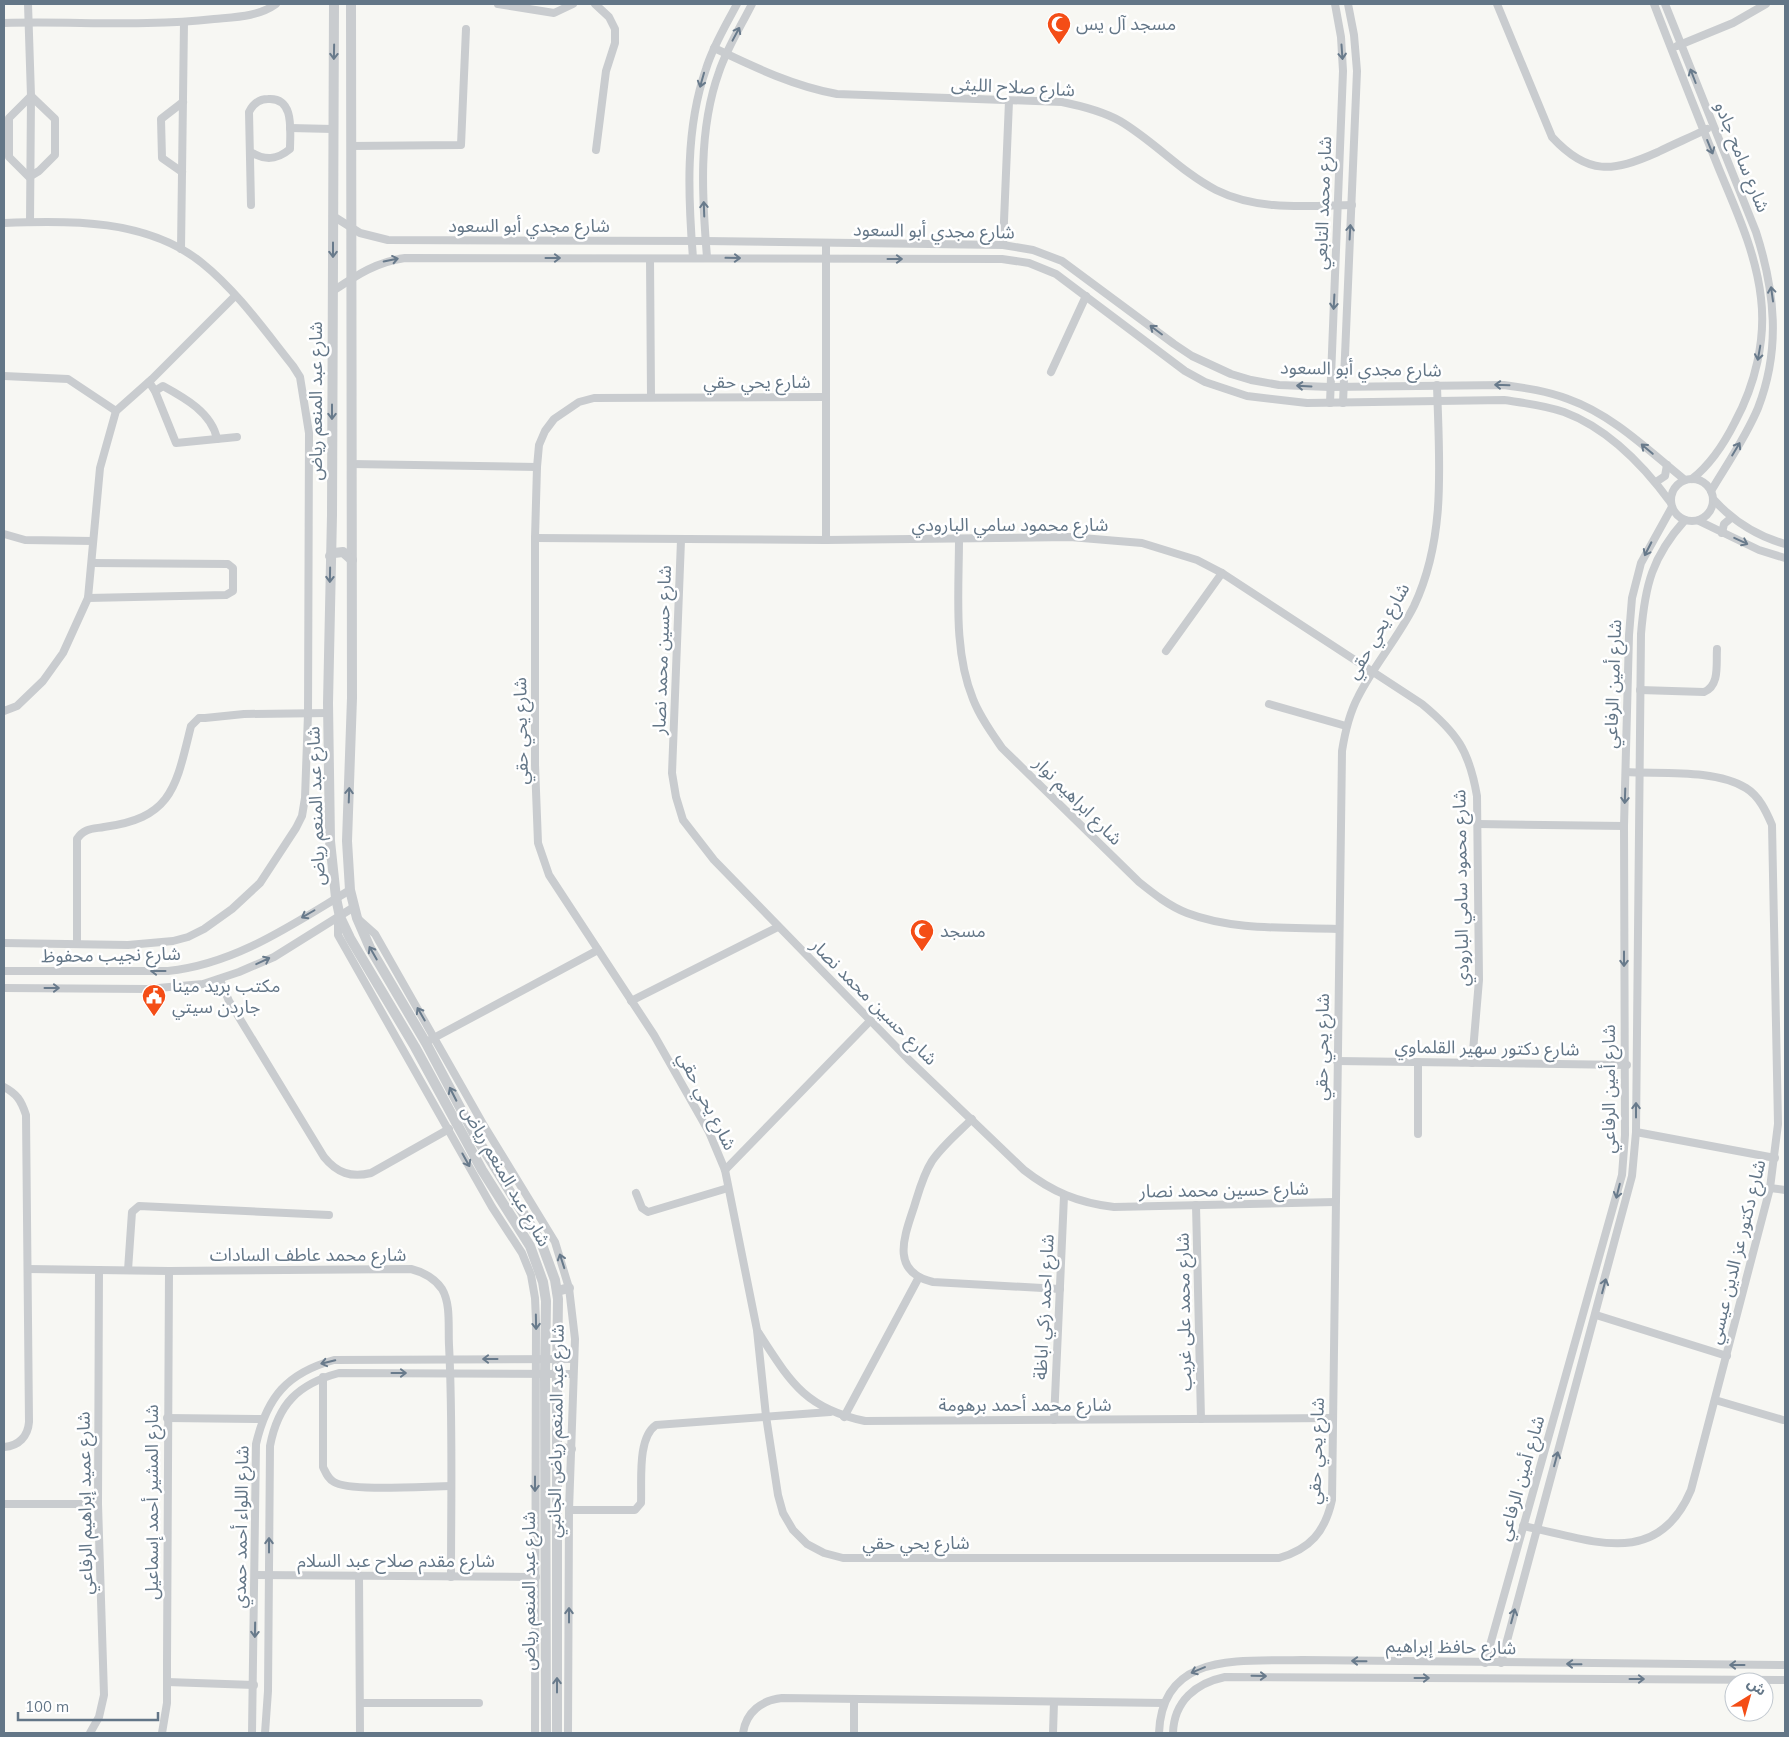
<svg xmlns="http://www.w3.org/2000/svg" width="1789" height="1737" font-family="Mulish,'Noto Sans Arabic',sans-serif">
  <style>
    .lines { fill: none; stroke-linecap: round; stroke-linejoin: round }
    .minor { stroke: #c9cccf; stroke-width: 8 }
    .tertiary { stroke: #c9cccf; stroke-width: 10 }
    .oneway { stroke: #687a8b }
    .labels { text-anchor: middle; stroke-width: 5; stroke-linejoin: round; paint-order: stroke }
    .poi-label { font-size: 18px; fill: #637687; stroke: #fff; text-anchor: start }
    .street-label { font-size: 18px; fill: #637687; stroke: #fff }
  </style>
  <rect width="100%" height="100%" fill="#f7f7f3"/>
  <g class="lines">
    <g class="minor">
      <polyline points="28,4 31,96 30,222"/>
      <polyline points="498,4 554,13 573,4"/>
      <polyline points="595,4 609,17 615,29 615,43 606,71 596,150"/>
      <path d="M1497,4L1552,137C1588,176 1613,172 1658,152C1674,144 1691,137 1707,129"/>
      <path d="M1654,4C1675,59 1697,114 1719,169C1736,210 1756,253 1761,298C1766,340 1755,385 1735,422C1724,444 1711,464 1692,479"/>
      <path d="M1665,4L1756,232C1775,291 1781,349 1758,408C1746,437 1727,464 1711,491"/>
      <path d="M4,23C74,21 144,27 214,19C235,17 258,17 276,4"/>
      <polyline points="1677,46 1733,23 1766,4"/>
      <path d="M714,48C754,67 793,86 837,94L1062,102C1082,106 1102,111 1120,121C1154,141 1181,172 1216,190C1258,211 1306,206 1352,205"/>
      <polygon points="31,96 55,119 55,155 39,171 29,177 9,157 9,118"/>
      <polyline points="290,128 333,129"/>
      <polyline points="351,146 461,145 466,29"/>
      <path d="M251,152C265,161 277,160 290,149C290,131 295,97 268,99C259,99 253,104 249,112L251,205"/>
      <polyline points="182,172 162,158 161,119 183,102"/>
      <path d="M333,216L360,233L388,240L705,241L1003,245L1033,250L1062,261L1174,344L1192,356L1231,374L1251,380L1279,385L1330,387L1504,385C1526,388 1547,391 1568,399C1613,415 1649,451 1685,480"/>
      <path d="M4,223C69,220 148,219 202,263C237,291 265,331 293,366L300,377L309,433L308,714L305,798L302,816L296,828L260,883L232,909L204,929L188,937L173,941L128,945L4,943"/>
      <polyline points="826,244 826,540"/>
      <polyline points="1003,245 1009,101"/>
      <polyline points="181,249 184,22"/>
      <path d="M707,257C702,197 698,130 719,72C727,48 741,26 752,4"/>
      <path d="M693,258C688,195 685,129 706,69C713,46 726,25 737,4"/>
      <polyline points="650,259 651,396"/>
      <path d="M333,291C357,275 376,262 405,258L1002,259L1029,263L1056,274L1185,371L1205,382L1247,396L1307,403L1504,400C1524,403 1544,405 1564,412C1607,428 1644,466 1671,503"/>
      <polyline points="1051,372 1086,296"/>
      <polyline points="4,376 68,379 116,411"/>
      <polyline points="149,382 155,391 176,443 237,437"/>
      <path d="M155,391L163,386C185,398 212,413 217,439"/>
      <path d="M826,397L594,398L579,402L554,419L545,431L539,445L537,467L535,538V765L538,843L549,875L654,1035L709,1132L725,1170L757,1330L766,1416L778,1495L783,1513L793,1530L807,1544L824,1553L843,1558H1279C1310,1549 1325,1532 1332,1500L1342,751C1345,732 1349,714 1358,697C1374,665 1398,638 1414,606C1447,536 1439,460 1437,385"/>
      <polyline points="1330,403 1343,71 1341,37 1335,4"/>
      <polyline points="1343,403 1357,71 1354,35 1348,4"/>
      <polyline points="351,464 537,467"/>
      <circle cx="1692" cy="500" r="21"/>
      <polyline points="1656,482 1665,476 1667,465"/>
      <path d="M1714,500C1734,522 1757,536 1785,544"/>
      <polyline points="1699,521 1759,550 1785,558"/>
      <polyline points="1722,533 1724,524 1731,518"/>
      <polyline points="4,534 25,540 93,541"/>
      <path d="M535,538L826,540L1070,537L1142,543L1197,560L1222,573L1422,704C1457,733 1469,750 1477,796L1479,980L1472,1063"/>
      <path d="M959,539C959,591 953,650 973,699C980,717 991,732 1002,748L1139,882C1154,894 1169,906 1187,913C1234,931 1289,927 1338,929"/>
      <path d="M681,540L672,773L676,797L683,820L714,860L908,1059L1024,1170C1052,1192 1079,1203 1114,1207L1335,1202"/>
      <polyline points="88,598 226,595 233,591 233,568 228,564 92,563"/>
      <polyline points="1166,651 1222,573"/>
      <path d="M1640,690L1704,692C1720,686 1716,664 1717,649"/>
      <polyline points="1269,704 1346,726"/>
      <polyline points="4,711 17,706 43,681 63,653 88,598 100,468 116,411 152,379 235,296"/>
      <polyline points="1478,824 1624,826"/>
      <polyline points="341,918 338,924 338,935 492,1207 522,1253 531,1275 535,1298 536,1321 535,1733"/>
      <polyline points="357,918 375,934 483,1124 555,1242 569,1288 575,1339 569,1510 568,1733"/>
      <path d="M77,943V839C84,828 93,829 104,827C173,818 176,786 191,726L199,718H205L244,714L329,713"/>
      <path d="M4,971H168C236,964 293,924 350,890"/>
      <path d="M220,980L229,1001L324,1157C337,1173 351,1178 371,1173L449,1129"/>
      <polyline points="4,988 147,989 203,984 239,972 274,957 354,907"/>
      <polyline points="631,1001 778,927"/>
      <polyline points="430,1040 598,950"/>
      <polyline points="1337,1061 1627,1065"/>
      <path d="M4,1087C17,1094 21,1100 26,1115L29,1422C28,1436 19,1446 4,1447"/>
      <path d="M972,1119C959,1132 943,1145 932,1161C923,1175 919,1191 914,1207C904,1237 890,1272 933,1282L1060,1289"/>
      <polyline points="1636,1132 1775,1158"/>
      <polyline points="1418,1134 1418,1062"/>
      <polyline points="725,1170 870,1021"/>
      <polyline points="1770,1188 1785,1190"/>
      <polyline points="636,1193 642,1208 648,1212 728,1188"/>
      <polyline points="1196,1205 1201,1419"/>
      <path d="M28,1269L169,1271L411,1269C423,1272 434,1277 442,1289C451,1304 448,1327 449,1345C453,1422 451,1499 451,1577"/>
      <polyline points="128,1270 132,1212 139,1206 329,1215"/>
      <polyline points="1596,1315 1727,1356"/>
      <path d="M758,1332C790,1381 804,1408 865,1421L1333,1418"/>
      <path d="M323,1377V1467C326,1473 328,1479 334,1482C349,1492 429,1486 451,1486"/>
      <polyline points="1715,1400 1783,1420"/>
      <polyline points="844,1417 919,1277"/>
      <polyline points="167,1418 262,1419"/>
      <polyline points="1054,1420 1064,1196"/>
      <polyline points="4,1504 98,1504"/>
      <path d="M569,1510H635L641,1503C642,1481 637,1438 656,1425L830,1412"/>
      <path d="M1523,1526C1589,1539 1657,1571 1691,1490L1770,1188L1778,1124L1772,825C1766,811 1759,796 1746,788C1716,769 1661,774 1626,772"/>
      <polyline points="255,1575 536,1577"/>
      <polyline points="359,1576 360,1733"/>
      <polyline points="1485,1663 1622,1175 1625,1135 1624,826 1629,635 1632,598 1641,563 1672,507"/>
      <path d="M1501,1663L1632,1176L1636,1132L1641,634C1645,585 1652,557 1685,520"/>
      <polyline points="167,1682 254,1685"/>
      <polyline points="360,1703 479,1703"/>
      <polyline points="90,1733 99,1717 104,1695 98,1504 99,1270"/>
      <polyline points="162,1733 167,1703 167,1662 169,1271"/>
      <path d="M252,1733L256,1444C267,1397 287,1373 334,1360L574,1359"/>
      <path d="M265,1733L268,1691L270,1446C278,1404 298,1384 339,1373L572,1374"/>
      <path d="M743,1733C746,1712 762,1700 782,1698L1164,1703"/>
      <polyline points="854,1733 854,1700"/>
      <polyline points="1053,1733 1054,1702"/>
      <path d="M1159,1733C1162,1650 1242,1662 1302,1660L1785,1665"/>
      <path d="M1173,1733C1174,1701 1196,1683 1225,1677L1785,1680"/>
    </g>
    <g class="tertiary">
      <polyline points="334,4 332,515 328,703 330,841 336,898 340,917 350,938 415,1047 482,1170 530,1246 543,1282 546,1301 545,1374 546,1733"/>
      <polyline points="351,4 352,698 347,841 350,890 357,918 370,948 426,1043 473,1132 541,1242 555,1280 558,1299 557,1374 557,1733"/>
      <polyline points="330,556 334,553 343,552 352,560"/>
      <polyline points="557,1291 569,1288"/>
      <polyline points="557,1448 571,1449"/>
    </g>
  </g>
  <defs><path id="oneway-shaft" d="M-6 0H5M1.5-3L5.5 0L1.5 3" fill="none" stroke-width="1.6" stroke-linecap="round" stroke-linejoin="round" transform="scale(1.25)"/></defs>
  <g class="oneway">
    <use href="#oneway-shaft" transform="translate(736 34) rotate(-62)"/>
    <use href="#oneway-shaft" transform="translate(334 52) rotate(91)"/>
    <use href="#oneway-shaft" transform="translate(1342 52) rotate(86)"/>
    <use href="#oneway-shaft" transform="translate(1693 76) rotate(-111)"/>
    <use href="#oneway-shaft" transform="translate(702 80) rotate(106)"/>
    <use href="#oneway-shaft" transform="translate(1710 147) rotate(68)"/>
    <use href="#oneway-shaft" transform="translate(704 209) rotate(-92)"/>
    <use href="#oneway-shaft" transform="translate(1350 232) rotate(-87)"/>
    <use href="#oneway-shaft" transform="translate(333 250) rotate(90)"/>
    <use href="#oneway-shaft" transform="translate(553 258)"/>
    <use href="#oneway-shaft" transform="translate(733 258) rotate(1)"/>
    <use href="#oneway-shaft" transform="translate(895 259)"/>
    <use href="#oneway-shaft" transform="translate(391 260) rotate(-12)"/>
    <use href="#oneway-shaft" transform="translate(1772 294) rotate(-98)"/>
    <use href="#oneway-shaft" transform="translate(1334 302) rotate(93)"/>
    <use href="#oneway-shaft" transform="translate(1156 330) rotate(-143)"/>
    <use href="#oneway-shaft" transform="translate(1759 353) rotate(100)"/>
    <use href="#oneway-shaft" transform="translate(1502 385) rotate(-178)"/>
    <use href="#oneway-shaft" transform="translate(1304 386) rotate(-177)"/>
    <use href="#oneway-shaft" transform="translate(332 412) rotate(90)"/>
    <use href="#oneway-shaft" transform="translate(1647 449) rotate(-140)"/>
    <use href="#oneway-shaft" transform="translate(1736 449) rotate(-59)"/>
    <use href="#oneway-shaft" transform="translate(1741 541) rotate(25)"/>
    <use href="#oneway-shaft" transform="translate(1648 549) rotate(117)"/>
    <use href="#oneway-shaft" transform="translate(330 575) rotate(91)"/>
    <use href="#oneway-shaft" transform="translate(349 795) rotate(-88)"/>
    <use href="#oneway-shaft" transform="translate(1625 796) rotate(92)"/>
    <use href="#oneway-shaft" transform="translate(308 914) rotate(150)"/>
    <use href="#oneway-shaft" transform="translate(373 953) rotate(-120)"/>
    <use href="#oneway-shaft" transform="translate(1624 959) rotate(90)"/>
    <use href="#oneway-shaft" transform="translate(263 961) rotate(-25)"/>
    <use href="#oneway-shaft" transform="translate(158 971) rotate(180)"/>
    <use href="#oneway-shaft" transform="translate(52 988)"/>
    <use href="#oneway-shaft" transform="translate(421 1014) rotate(-120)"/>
    <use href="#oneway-shaft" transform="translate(453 1094) rotate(-117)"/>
    <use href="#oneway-shaft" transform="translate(1636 1110) rotate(-90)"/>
    <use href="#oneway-shaft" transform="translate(466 1160) rotate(61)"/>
    <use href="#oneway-shaft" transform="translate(1618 1191) rotate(104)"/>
    <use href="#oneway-shaft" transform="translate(562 1261) rotate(-108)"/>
    <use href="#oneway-shaft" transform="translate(1604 1286) rotate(-75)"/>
    <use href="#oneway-shaft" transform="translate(536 1322) rotate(89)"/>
    <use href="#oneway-shaft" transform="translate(490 1359) rotate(-180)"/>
    <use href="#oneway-shaft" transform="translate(328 1362) rotate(166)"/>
    <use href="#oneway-shaft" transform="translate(399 1373)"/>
    <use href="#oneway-shaft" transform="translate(1556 1459) rotate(-75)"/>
    <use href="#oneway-shaft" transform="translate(535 1484) rotate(90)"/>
    <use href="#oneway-shaft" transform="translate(269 1545) rotate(-90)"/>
    <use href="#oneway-shaft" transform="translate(569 1615) rotate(-90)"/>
    <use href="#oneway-shaft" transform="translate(1513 1616) rotate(-75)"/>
    <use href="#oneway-shaft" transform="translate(255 1630) rotate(91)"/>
    <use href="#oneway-shaft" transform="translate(1359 1661) rotate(-179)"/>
    <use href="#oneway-shaft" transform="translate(1574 1664) rotate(-179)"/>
    <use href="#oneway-shaft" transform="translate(1737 1665) rotate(-180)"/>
    <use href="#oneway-shaft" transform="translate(1198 1670) rotate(157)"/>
    <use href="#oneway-shaft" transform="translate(1259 1676) rotate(1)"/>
    <use href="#oneway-shaft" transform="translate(1422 1678)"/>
    <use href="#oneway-shaft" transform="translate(1637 1679)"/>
    <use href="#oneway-shaft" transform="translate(557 1685) rotate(-90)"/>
  </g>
  <defs>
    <g id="mosque-pin" transform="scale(1.25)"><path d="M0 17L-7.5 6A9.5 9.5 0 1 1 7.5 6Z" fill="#f44d16" stroke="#fff"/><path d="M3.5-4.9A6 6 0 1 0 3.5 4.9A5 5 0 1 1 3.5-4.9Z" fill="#fff"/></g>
    <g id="civic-pin" transform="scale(1.25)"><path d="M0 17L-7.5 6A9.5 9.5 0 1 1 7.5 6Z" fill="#f44d16" stroke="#fff"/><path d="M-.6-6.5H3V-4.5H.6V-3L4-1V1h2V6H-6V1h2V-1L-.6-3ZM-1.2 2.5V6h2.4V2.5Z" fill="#fff"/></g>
  </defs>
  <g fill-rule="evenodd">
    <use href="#mosque-pin" x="1059" y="24"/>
    <use href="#mosque-pin" x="922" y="931"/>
    <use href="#civic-pin" x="154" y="996"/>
  </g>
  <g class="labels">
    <g class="poi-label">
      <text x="1076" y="30">مسجد آل يس</text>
      <text x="940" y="937">مسجد</text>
      <text x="172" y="992">مكتب بريد مينا<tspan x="172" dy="21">جاردن سيتي</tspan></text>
    </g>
    <g class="street-label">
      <text transform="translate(1013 87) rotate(3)" y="6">شارع صلاح الليثى</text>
      <text transform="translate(1742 157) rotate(68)" y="6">شارع سامح جادو</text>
      <text transform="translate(1323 203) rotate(-88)" y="6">شارع محمد التابعي</text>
      <text x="529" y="232">شارع مجدي أبو السعود</text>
      <text transform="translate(934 231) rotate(1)" y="6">شارع مجدي أبو السعود</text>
      <text transform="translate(1361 369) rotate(1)" y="6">شارع مجدي أبو السعود</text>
      <text x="757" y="388">شارع يحي حقي</text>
      <text transform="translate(316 401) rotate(-90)" y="6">شارع عبد المنعم رياض</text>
      <text x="1010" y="531">شارع محمود سامي البارودي</text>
      <text transform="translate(1378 631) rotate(-60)" y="6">شارع يحي حقي</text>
      <text transform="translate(662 650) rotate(-88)" y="6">شارع حسين محمد نصار</text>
      <text transform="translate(1613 684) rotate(-88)" y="6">شارع أمين الرفاعي</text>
      <text transform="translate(521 731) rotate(-91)" y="6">شارع يحي حقي</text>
      <text transform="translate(1078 801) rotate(45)" y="6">شارع ابراهيم نوار</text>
      <text transform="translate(316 806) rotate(-92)" y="6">شارع عبد المنعم رياض</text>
      <text transform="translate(1461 888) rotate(-91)" y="6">شارع محمود سامي البارودي</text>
      <text transform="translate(111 955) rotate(-1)" y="6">شارع نجيب محفوظ</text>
      <text transform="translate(874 1002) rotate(45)" y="6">شارع حسين محمد نصار</text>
      <text transform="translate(1322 1047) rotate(-89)" y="6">شارع يحي حقي</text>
      <text transform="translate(1487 1048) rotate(1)" y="6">شارع دكتور سهير القلماوي</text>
      <text transform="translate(1609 1089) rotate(-90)" y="6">شارع أمين الرفاعي</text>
      <text transform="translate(707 1101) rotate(63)" y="6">شارع يحي حقي</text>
      <text transform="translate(506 1176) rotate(60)" y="6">شارع عبد المنعم رياض</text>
      <text transform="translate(1224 1190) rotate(-1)" y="6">شارع حسين محمد نصار</text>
      <text transform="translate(1737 1252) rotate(-76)" y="6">شارع دكتور عز الدين عيسي</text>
      <text x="308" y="1261">شارع محمد عاطف السادات</text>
      <text transform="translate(1044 1307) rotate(-87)" y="6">شارع احمد زكي اباظة</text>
      <text transform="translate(1184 1312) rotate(-91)" y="6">شارع محمد على غريب</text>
      <text x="1025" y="1411">شارع محمد أحمد برهومة</text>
      <text transform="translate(556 1431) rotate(-89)" y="6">شارع عبد المنعم رياض الجانبي</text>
      <text transform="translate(1316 1451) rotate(-88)" y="6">شارع يحي حقي</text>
      <text transform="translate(1521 1478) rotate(-74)" y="6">شارع أمين الرفاعي</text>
      <text transform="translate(152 1502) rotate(-90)" y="6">شارع المشير أحمد إسماعيل</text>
      <text transform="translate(85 1503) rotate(-91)" y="6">شارع عميد إبراهيم الرفاعي</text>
      <text transform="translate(241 1527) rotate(-89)" y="6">شارع اللواء أحمد حمدي</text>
      <text x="916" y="1549">شارع يحي حقي</text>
      <text x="396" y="1567">شارع مقدم صلاح عبد السلام</text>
      <text transform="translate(529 1591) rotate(-90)" y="6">شارع عبد المنعم رياض</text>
      <text transform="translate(1451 1647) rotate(1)" y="6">شارع حافظ إبراهيم</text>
    </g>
  </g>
  <rect width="1789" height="1737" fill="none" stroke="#637687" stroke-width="10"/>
  <g transform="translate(1749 1697) rotate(37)"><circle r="24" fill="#ffffff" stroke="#c1c8cf"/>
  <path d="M0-4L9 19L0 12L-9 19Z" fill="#f44d16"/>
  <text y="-8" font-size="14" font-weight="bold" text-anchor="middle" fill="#637687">ش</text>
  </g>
  <path d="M18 1712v8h140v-8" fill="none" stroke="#637687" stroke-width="2.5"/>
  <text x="25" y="1712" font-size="15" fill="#637687" stroke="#ffffff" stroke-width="4" paint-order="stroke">100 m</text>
</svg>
